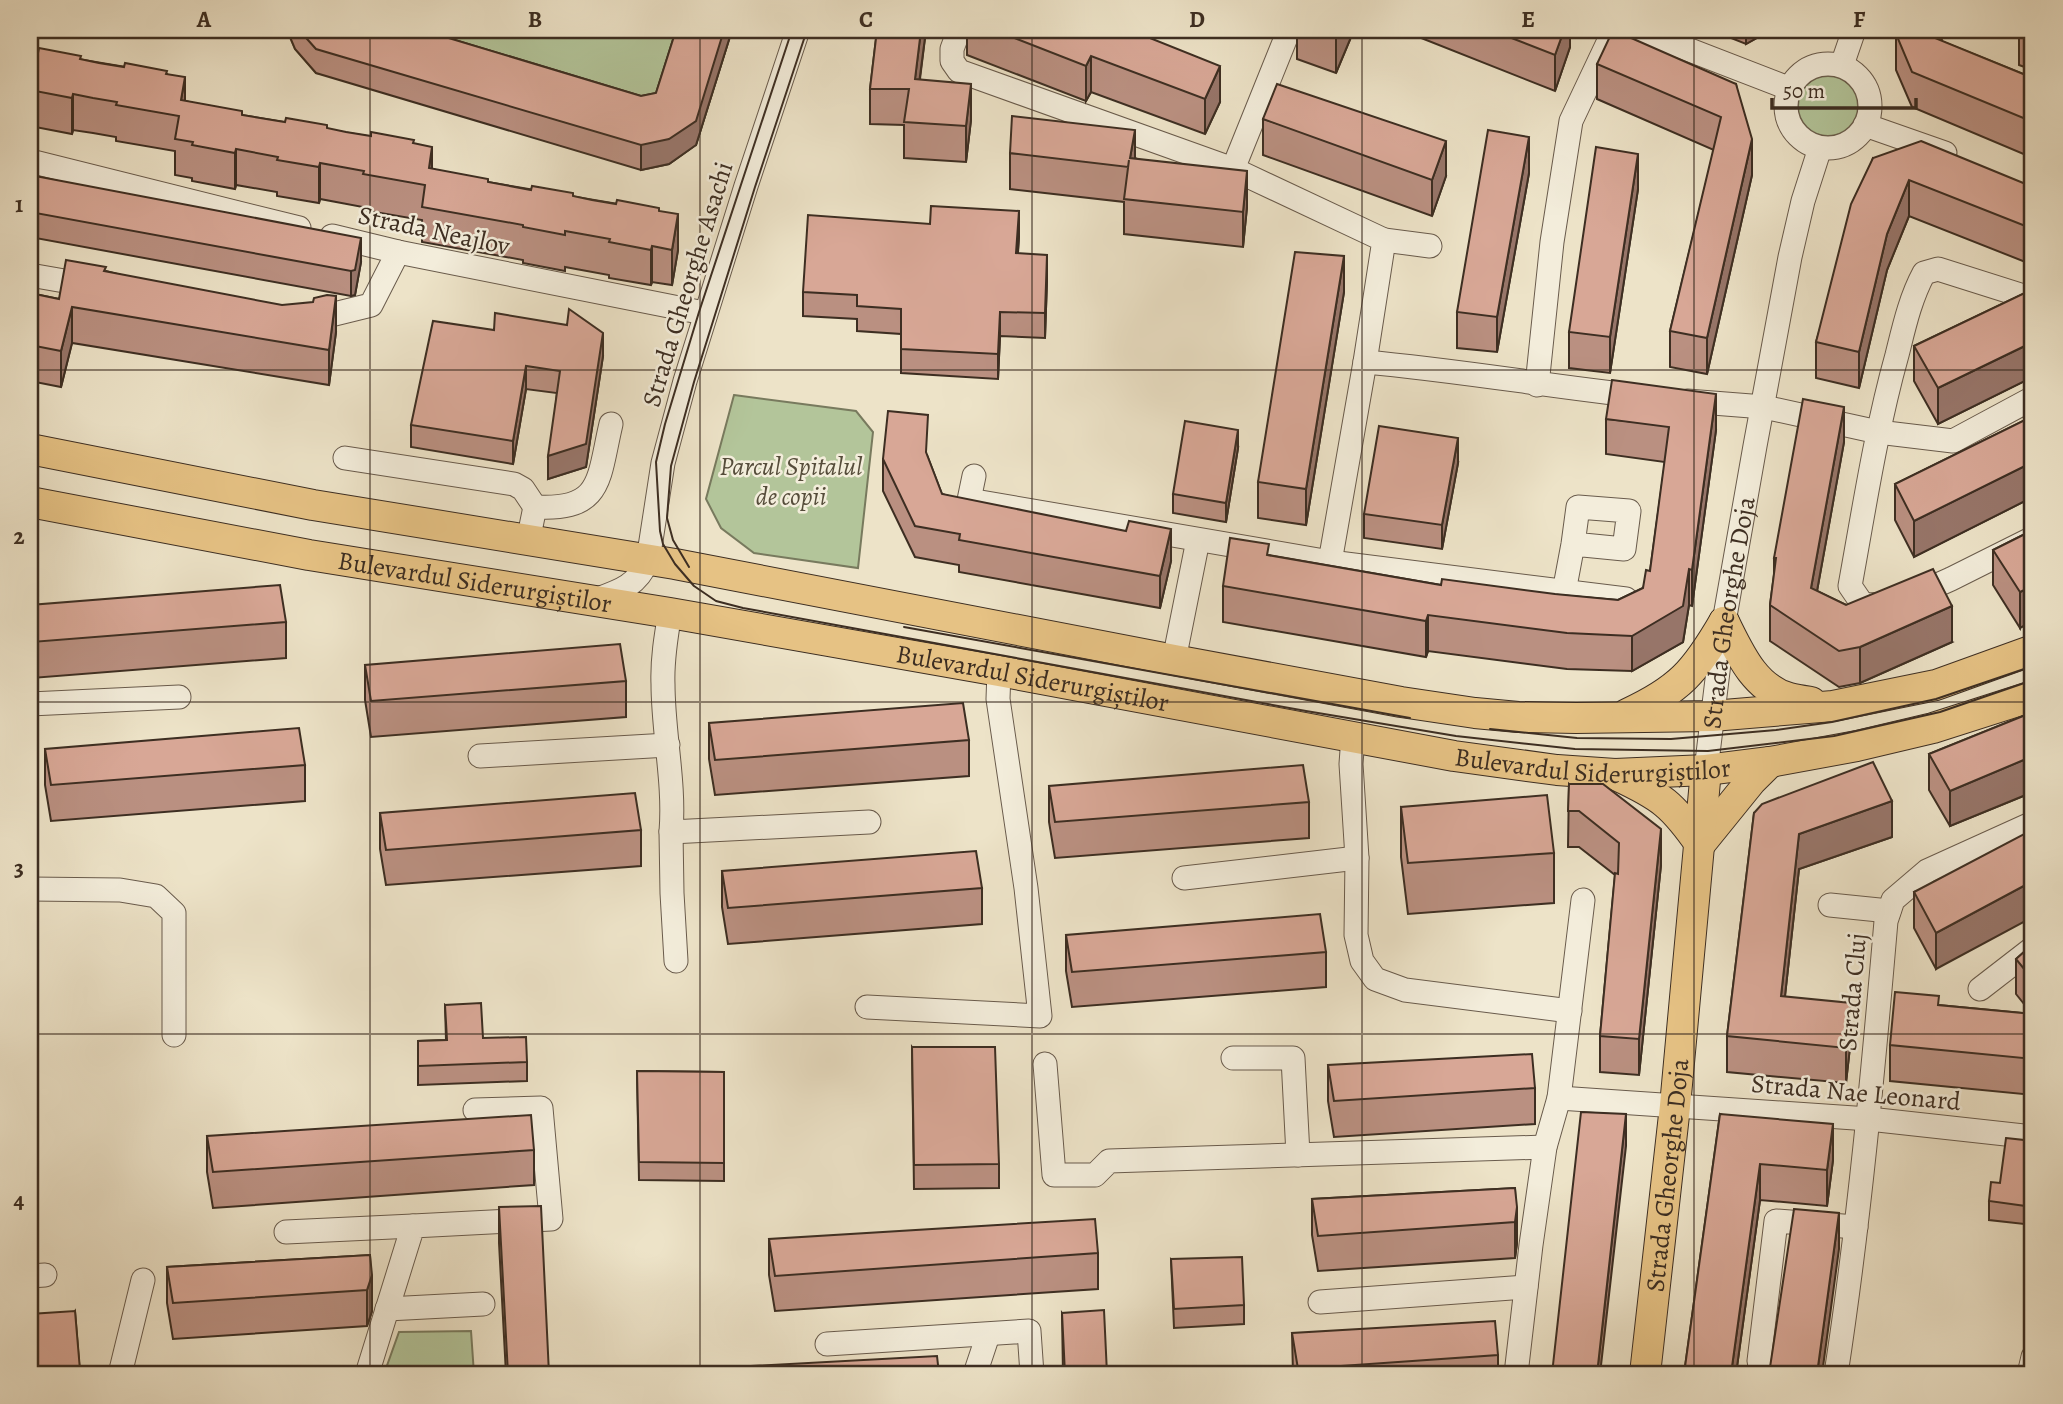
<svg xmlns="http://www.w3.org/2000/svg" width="2063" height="1404" font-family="Alegreya,serif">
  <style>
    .green { fill: #b3c59a; stroke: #787a5e; stroke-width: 2 }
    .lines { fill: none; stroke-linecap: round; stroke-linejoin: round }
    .minor-casing { stroke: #695b4c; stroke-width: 25 }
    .major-casing { stroke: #3d2e22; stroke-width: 32 }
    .minor { stroke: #f3eddb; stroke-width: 23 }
    .major { stroke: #e6c284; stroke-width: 30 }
    .tram { stroke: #3d2e22; stroke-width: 2 }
    .wall { fill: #ba9081; stroke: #3d2e22; stroke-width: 2 }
    .shaded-wall { fill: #977569; stroke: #3d2e22; stroke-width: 2 }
    .building { fill: #d8a796; stroke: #3d2e22; stroke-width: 2 }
    .grid { fill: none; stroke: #3d2e22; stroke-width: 2; stroke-opacity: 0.55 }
    .labels { text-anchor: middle; stroke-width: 5; stroke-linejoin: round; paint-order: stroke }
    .street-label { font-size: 26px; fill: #3d2e22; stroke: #f3eddb }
    .park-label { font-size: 26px; font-style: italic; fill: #554c3a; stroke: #f3eddb }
    .neatline { fill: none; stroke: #3d2e22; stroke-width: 2.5 }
    .grid-label { font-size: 23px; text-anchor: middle; font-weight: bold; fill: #3d2e22 }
  </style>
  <rect width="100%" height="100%" fill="#ede3c8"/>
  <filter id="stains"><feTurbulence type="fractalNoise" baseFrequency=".00286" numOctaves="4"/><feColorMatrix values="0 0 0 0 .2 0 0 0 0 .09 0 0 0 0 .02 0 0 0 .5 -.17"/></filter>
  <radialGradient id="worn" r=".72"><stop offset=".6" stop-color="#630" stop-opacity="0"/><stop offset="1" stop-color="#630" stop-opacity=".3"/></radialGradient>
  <g class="green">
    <polygon points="287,30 732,30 696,145 316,73 295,49"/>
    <circle cx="1828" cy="106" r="30"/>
    <polygon points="734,395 856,411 873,432 858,568 754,553 721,528 706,499"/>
    <polygon points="471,1331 474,1374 384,1374 399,1332"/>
  </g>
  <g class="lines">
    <g class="minor-casing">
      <g id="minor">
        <path d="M959,30L952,49V61L959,71L1233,169L1384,240L1365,362C1456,370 1547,386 1639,396"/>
        <polyline points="1638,30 1788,88"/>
        <circle cx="1828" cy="106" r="42"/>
        <polyline points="1842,65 1854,30"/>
        <polyline points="1865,125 1945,153"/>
        <polyline points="30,161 299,228"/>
        <polyline points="1233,169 1289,30"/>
        <polyline points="332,236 398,252 699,312 705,316"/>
        <polyline points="1384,240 1430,246"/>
        <polyline points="30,275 93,286"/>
        <path d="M2033,299L1938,269L1924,273C1910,299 1904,327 1897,355C1876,430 1864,509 1850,586L1863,605L1895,604L1951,579L2033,538"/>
        <polyline points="306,321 371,305 398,252"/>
        <polyline points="1537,385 1552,242 1571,121 1614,30"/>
        <polyline points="1687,401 1764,407 1878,432 1953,441 2033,398"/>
        <polyline points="345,458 514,484 523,489 535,507"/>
        <polyline points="974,476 969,500 1330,562 1365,362"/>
        <path d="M528,541L535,507C603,511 598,479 611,424"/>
        <polyline points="1330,562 1626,599"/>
        <polyline points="1564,592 1573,544 1578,507 1629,511 1624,549 1573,544"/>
        <path d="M595,600C620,591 637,586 648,560L663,463L685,381L746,186L798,30"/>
        <path d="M670,613C666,636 662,660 663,684C663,733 675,782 671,832L869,822"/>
        <polyline points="1174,660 1198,540"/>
        <polyline points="30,704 179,697"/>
        <polyline points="1353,736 1351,764 1357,858 1356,935 1362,961 1375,979 1405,990 1570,1011"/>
        <polyline points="480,756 668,745"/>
        <path id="s1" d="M1706,770L1724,622L1755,446L1790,257L1803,201L1820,148"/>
        <polyline points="671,832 672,893 676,961"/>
        <polyline points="1184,878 1357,858"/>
        <polyline points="30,889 120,890 156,896 174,913 174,1035"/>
        <polyline points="1830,905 1889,911"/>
        <polyline points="1980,989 2033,948"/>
        <polyline points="867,1007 1040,1016 1026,888 998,699 999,671"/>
        <polyline points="1233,1058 1293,1058 1298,1155"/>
        <polyline points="1045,1064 1054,1175 1095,1175 1109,1161 1545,1147"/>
        <polyline points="1559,1098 1869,1119 2033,1137"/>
        <polyline points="286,1232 413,1226"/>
        <polyline points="30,1276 45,1275"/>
        <polyline points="1320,1302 1526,1287"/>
        <polyline points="387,1309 483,1304"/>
        <polyline points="827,1344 1029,1331 1032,1374"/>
        <polyline points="1759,1361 1776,1221 1856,1227"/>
        <polyline points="120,1374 143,1280"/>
        <polyline points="367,1374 413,1226 551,1219 541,1108 475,1110"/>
        <polyline points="975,1374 988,1335"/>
        <polyline points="1516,1374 1531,1245 1545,1147 1559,1098 1583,900"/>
        <path d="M1836,1374C1859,1224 1873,1073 1886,921L1893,900L1927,871L2033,823"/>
        <polyline points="2029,1374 2033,1357"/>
      </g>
    </g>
    <g class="major-casing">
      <g id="major">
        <polyline points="30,449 313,505 675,564 1174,660 1401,702 1475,713 1518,717 1576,718 1712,716 1833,706 1936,685 2033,650"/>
        <path id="s2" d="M30,502L309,555L670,613L999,671L1454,756L1557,770L1615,774L1706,770L1770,762L1857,746L1933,728L2033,696"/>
        <path d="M1724,622C1739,652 1754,688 1789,698C1796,700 1804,701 1811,702"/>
        <path d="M1627,714C1679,690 1695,672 1724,622"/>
        <path d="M1618,776C1661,796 1673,805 1700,844"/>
        <polyline points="1700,844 1751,781 1770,762"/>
        <path id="s3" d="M1645,1374L1675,1106L1706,770"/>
      </g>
    </g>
    <use href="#minor" class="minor"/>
    <use href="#major" class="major"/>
    <g class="tram">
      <polyline points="792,30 699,312 665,424 656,462 660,531 663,544 675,564 694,586 716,601 743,608 1306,711 1456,736 1575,749 1708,751 1834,736 1940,712 2033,680"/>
      <polyline points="689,567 673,540 667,518 671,466 694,382 755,187 807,30"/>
      <polyline points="904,627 1410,718"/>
      <polyline points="1490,729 1577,738 1671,739 1776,730 1832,722 1936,699 2033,666"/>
    </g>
  </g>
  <g class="wall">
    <polygon points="287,30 422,30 641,96 656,93 676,30 732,30 696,145 669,164 641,170 316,73 295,49"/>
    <polygon points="877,30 926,30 920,79 971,120 966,162 904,158 904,125 870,124 870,89"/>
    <polygon points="967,30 1130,30 1220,102 1205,134 1091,92 1086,101 967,55"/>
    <polygon points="1297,30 1354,30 1336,73 1297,59"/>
    <polygon points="1401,30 1570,30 1570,47 1555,91"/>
    <polygon points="1711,30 1771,30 1746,44"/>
    <polygon points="1897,30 1945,30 1941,41 2033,78 2033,158 1912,107 1896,70 1896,34"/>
    <polygon points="2019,30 2033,30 2033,70 2019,65"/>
    <polygon points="30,51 167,74 185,101 242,115 414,144 432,169 488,182 659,211 678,250 672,285 652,282 651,285 609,278 609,275 565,267 565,271 523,263 523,260 422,242 422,220 363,210 363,207 320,199 319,203 277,196 277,192 236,185 235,189 192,181 192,178 175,175 175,151 116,141 116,137 93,133 73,130 72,134 30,126"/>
    <polygon points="1597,64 1736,84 1752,175 1707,374 1670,367 1670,331 1714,150 1597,99"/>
    <polygon points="1263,119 1446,176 1432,216 1263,155"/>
    <polygon points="1010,153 1135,158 1247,207 1243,247 1124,234 1124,202 1010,189"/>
    <polygon points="1873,158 2033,187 2033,265 1909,216 1887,270 1859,388 1816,378 1816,342"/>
    <polygon points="1529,173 1497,352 1457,348 1457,312"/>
    <polygon points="30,175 361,262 355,295 351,296 30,237"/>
    <polygon points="1638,189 1610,373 1569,368 1569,332"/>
    <polygon points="1019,236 1018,253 1047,280 1045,338 1000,336 998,379 901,373 901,334 857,331 857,319 803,316 803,292"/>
    <polygon points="106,271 336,332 329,385 72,343 61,387 30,381 30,293 59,299"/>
    <polygon points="2033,289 2033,377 1938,424 1914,381 1914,346"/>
    <polygon points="1344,292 1306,525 1258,518 1258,482"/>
    <polygon points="494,330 603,356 586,467 548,479 557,393 526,389 513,464 411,447 411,425"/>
    <polygon points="2033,416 2033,497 1914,557 1895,520 1895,484"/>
    <polygon points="1606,419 1716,430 1692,606 1689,605 1683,642 1632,671 1567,669 1428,651 1426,657 1223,622 1223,586 1269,555 1441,585 1618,600 1643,588 1650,571 1665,462 1606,454"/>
    <polygon points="1844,442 1817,591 1846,605 1952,642 1860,683 1839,687 1770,641 1770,605 1774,575 1774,558"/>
    <polygon points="1238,448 1226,522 1173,513 1173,494"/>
    <polygon points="927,455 942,494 1171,561 1160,608 959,572 959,565 915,557 883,491 883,459"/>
    <polygon points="1458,463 1442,549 1364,538 1364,514"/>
    <polygon points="2025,534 2020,628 1993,585 1993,550"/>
    <polygon points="30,605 286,622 286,658 32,678 30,662"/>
    <polygon points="365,665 626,681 626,717 371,737 365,700"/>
    <polygon points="2033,712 2033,792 1950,826 1929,790 1929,754"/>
    <polygon points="709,723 969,740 969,776 715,795 709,759"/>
    <polygon points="45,749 305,765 305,801 51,821 45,785"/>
    <polygon points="1569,784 1661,865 1639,1075 1600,1072 1600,1036 1615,875 1579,847 1568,847"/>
    <polygon points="1049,786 1309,802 1309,838 1055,858 1049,822"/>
    <polygon points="1401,807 1554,853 1554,903 1408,914 1401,857"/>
    <polygon points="380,813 641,830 641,866 386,885 380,849"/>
    <polygon points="1754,813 1892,837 1799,869 1785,996 1851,1038 1846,1083 1727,1072 1727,1036"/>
    <polygon points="2033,848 1936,969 1914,928 1914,892"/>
    <polygon points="722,871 982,888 982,924 728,944 722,907"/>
    <polygon points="1066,935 1326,952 1326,987 1072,1007 1066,971"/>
    <polygon points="2033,944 2033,1095 1890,1081 1890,1045 1939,1005 2032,1014 2016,994 2016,959"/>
    <polygon points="445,1005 483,1038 527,1062 527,1081 418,1085 418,1041 446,1040"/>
    <polygon points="912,1047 999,1164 999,1188 914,1189"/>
    <polygon points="1328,1065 1535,1088 1535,1124 1334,1137 1328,1101"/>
    <polygon points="637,1071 724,1072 724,1181 639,1180"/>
    <polygon points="1720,1114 1833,1160 1827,1206 1760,1200 1736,1374 1684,1374"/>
    <polygon points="207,1136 534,1150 534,1185 213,1208 207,1172"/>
    <polygon points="2033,1141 2033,1225 1989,1220 1989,1201 2000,1183"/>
    <polygon points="1515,1188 1517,1243 1515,1258 1318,1271 1312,1235 1312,1199"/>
    <polygon points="499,1207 549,1374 506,1374 499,1243"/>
    <polygon points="769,1239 1098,1253 1098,1289 775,1311 769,1275"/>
    <polygon points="370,1255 372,1311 367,1326 173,1339 167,1303 167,1267"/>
    <polygon points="1171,1259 1244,1305 1244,1324 1174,1328"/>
    <polygon points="75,1311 80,1374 30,1374"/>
    <polygon points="1062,1313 1107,1374 1063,1374"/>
    <polygon points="1292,1333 1498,1355 1498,1374 1293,1374"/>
  </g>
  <g class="shaded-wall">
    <polygon points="724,30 732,30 696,145 669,164 641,170 641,145"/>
    <polygon points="921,30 926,30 915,114 915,79"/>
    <polygon points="1339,30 1354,30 1336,73 1336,37"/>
    <polygon points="1564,30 1570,30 1570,47 1555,91 1555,55"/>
    <polygon points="1746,30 1771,30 1746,44"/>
    <polygon points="1932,30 1945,30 1930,72 1930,36"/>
    <polygon points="1091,56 1091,92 1086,101 1086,66"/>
    <polygon points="1220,66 1220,102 1205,134 1205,99"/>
    <polygon points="185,77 185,113 181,100"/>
    <polygon points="971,84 971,120 966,162 966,126"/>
    <polygon points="73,94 73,130 72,134 72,98"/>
    <polygon points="1135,130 1135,166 1130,158"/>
    <polygon points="1529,137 1529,173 1497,352 1497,317"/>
    <polygon points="1752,139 1752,175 1707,374 1707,338"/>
    <polygon points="1446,141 1446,176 1432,216 1432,180"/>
    <polygon points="432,147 432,182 429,168"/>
    <polygon points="236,149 236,185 235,189 235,153"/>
    <polygon points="1638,154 1638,189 1610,373 1610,337"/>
    <polygon points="320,163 320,199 319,203 319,167"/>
    <polygon points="1247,171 1247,207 1243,247 1243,212"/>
    <polygon points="1909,180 1909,216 1887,270 1859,388 1859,352 1887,234"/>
    <polygon points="1019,211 1019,236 1016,278 1016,253"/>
    <polygon points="678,214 678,250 672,285 672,250"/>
    <polygon points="361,238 361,262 355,295 351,296 351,271"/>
    <polygon points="652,246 652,282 651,285 651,250"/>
    <polygon points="1047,255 1047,280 1045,338 1045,313"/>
    <polygon points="1344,256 1344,292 1306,525 1306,489"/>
    <polygon points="336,296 336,332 329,385 329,350"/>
    <polygon points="72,307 72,343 61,387 61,351"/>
    <polygon points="1000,312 1000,336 998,379 998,354"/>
    <polygon points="603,333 603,356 586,467 548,479 548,456"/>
    <polygon points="2033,342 2033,377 1938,424 1938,388"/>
    <polygon points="526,366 526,389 513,464 513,441"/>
    <polygon points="1716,394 1716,430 1692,606 1692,570"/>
    <polygon points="1844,407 1844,442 1811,624 1811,588"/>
    <polygon points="1238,430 1238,448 1226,522 1226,503"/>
    <polygon points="1458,438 1458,463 1442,549 1442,525"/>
    <polygon points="2033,462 2033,497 1914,557 1914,521"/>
    <polygon points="1171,529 1171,561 1160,608 1160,576"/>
    <polygon points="1689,569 1689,605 1683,642 1632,671 1632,636"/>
    <polygon points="2033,586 2033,621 2020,628 2020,592"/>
    <polygon points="1952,606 1952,642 1860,683 1860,647"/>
    <polygon points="1428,615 1428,651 1426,657 1426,621"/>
    <polygon points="2033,756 2033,792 1950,826 1950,791"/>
    <polygon points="1892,801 1892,837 1799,869 1781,1032 1781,996 1799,834"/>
    <polygon points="1661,829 1661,865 1639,1075 1639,1039"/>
    <polygon points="2033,881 2033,917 1936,969 1936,933"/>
    <polygon points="1851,1003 1851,1038 1846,1083 1846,1048"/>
    <polygon points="1626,1114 1626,1146 1600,1374 1597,1374"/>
    <polygon points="1833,1124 1833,1160 1827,1206 1827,1170"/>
    <polygon points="1760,1164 1760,1200 1736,1374 1731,1374"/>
    <polygon points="1517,1207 1517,1243 1515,1258 1515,1222"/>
    <polygon points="1839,1213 1839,1249 1822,1374 1817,1374"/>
    <polygon points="372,1275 372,1311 367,1326 367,1290"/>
  </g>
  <g class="building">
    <polygon points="299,30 422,30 641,96 656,93 676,30 724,30 696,121 669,139 641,145 316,49"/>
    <polygon points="877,30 921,30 915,79 971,84 966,126 904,122 909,89 870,89"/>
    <polygon points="994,30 1130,30 1220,66 1205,99 1091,56 1086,66"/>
    <polygon points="1315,30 1339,30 1336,37"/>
    <polygon points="1491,30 1564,30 1555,55"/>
    <polygon points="1613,30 1736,84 1752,139 1707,338 1670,331 1721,117 1597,64"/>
    <polygon points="1897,30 1932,30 1930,36 2033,78 2033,122 1912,72 1896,34"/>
    <polygon points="2020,30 2033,30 2033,34"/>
    <polygon points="39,48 81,56 80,59 99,63 124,67 125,63 167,71 166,74 185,77 181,100 242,111 242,115 285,122 286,118 327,125 327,128 346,132 371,136 371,132 414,140 413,143 432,147 429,168 488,179 488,182 531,190 532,186 573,193 573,196 592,200 616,204 617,200 659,208 659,211 678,214 672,250 652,246 651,250 609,242 610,239 565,231 565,235 523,227 523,225 422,207 425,185 363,174 364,171 320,163 319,167 277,160 278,157 236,149 235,153 192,145 193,142 175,139 179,116 116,105 117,102 93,98 73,94 72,98 30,90 30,51 38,53"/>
    <polygon points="1277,84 1446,141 1432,180 1263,119"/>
    <polygon points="1012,116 1135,130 1130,158 1247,171 1243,212 1124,199 1129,160 1128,167 1010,153"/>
    <polygon points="1488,130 1529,137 1497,317 1457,312"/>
    <polygon points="1921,141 2033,187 2033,229 1909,180 1887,234 1859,352 1816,342 1851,204 1873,158"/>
    <polygon points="1596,147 1638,154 1610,337 1569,332"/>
    <polygon points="30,175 361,238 355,270 351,271 30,212"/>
    <polygon points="931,206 1019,211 1016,253 1047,255 1045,313 1000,312 998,354 901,349 901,309 857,306 857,295 803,292 808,215 930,224"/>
    <polygon points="1295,252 1344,256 1306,489 1258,482"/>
    <polygon points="66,260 106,267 104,271 282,305 313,302 314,298 327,295 336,296 329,350 72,307 61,351 30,345 30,293 59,299"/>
    <polygon points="2033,289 2033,342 1938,388 1914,346"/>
    <polygon points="569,309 603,333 586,444 548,456 560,371 526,366 513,441 411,425 433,321 494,330 495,313 567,325"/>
    <polygon points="1612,380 1716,394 1692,570 1689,569 1683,606 1632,636 1567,633 1428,615 1426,621 1223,586 1230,538 1269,544 1267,555 1441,585 1442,579 1555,594 1618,600 1643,588 1646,570 1650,571 1669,427 1606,419"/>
    <polygon points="1803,399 1844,407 1811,588 1846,605 1933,569 1952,606 1860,647 1839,651 1770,605 1776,558 1774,558"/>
    <polygon points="888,411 928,415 926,452 942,494 1126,531 1129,521 1171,529 1160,576 959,540 960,534 915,526 883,459"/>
    <polygon points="2033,416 2033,462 1914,521 1895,484"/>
    <polygon points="1185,421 1238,430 1226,503 1173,494"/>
    <polygon points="1379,426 1458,438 1442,525 1364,514"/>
    <polygon points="2025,534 2028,543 2033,540 2033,586 2020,592 1993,550"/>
    <polygon points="280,585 286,622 32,642 30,626 30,605"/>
    <polygon points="620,644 626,681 371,701 365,665"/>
    <polygon points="963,703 969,740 715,760 709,723"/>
    <polygon points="2033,712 2033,756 1950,791 1929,754"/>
    <polygon points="299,728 305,765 51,785 45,749"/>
    <polygon points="1873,762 1892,801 1799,834 1781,996 1851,1003 1846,1048 1727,1036 1754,813 1762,804"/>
    <polygon points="1303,765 1309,802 1055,822 1049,786"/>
    <polygon points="1569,784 1603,784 1661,829 1639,1039 1600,1036 1615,873 1618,874 1619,843 1579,811 1568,811"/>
    <polygon points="635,793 641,830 386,850 380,813"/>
    <polygon points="1547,795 1554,853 1408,863 1401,807"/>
    <polygon points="2026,833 2033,848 2033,881 1936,933 1914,892"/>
    <polygon points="976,851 982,888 728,908 722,871"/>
    <polygon points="1320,914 1326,952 1072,972 1066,935"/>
    <polygon points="2033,944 2033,980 2016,959"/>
    <polygon points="1895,992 1939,996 1938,1005 2033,1014 2033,1059 1890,1045"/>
    <polygon points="481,1003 483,1038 526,1037 527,1062 418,1066 418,1041 447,1040 445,1005"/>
    <polygon points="912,1047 995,1047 999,1164 914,1165"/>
    <polygon points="1532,1054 1535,1088 1334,1101 1328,1065"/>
    <polygon points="637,1071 724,1072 724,1163 639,1162"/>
    <polygon points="1581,1112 1626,1114 1597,1374 1552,1374"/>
    <polygon points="1720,1114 1833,1124 1827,1170 1760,1164 1731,1374 1684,1374"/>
    <polygon points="531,1115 534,1150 213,1172 207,1136"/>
    <polygon points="2006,1138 2033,1141 2033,1207 1989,1201 1991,1182 2000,1183"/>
    <polygon points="1515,1188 1517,1207 1515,1222 1318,1236 1312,1199"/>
    <polygon points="541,1206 549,1374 508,1374 499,1207"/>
    <polygon points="1794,1209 1839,1213 1817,1374 1769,1374"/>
    <polygon points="1095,1219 1098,1253 775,1276 769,1239"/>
    <polygon points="370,1255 372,1275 367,1290 173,1303 167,1267"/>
    <polygon points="1242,1257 1244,1305 1174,1309 1171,1259"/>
    <polygon points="1104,1310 1107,1374 1065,1374 1062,1313"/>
    <polygon points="75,1311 80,1370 30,1374 30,1314"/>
    <polygon points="1495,1321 1498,1355 1298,1369 1292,1333"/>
    <polygon points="937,1356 939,1374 735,1374 734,1367"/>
  </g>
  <path class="grid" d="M370,30V1374M700,30V1374M1032,30V1374M1362,30V1374M1694,30V1374M30,370H2033M30,702H2033M30,1034H2033"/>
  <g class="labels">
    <g class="street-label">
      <text transform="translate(434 230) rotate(12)" y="9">Strada Neajlov</text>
      <text transform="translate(687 284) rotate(-73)" y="9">Strada Gheorghe Asachi</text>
      <text dy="9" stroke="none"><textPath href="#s2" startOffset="452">Bulevardul Siderurgiștilor</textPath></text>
      <text dy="9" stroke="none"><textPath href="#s1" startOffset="159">Strada Gheorghe Doja</textPath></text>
      <text dy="9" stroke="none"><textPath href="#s2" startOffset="1018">Bulevardul Siderurgiștilor</textPath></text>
      <text dy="9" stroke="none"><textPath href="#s2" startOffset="1586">Bulevardul Siderurgiștilor</textPath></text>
      <text transform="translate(1852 992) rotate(-85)" y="9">Strada Cluj</text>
      <text transform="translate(1856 1092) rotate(5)" y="9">Strada Nae Leonard</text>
      <text dy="9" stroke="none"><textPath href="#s3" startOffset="200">Strada Gheorghe Doja</textPath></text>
    </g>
    <g class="park-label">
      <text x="791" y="475">Parcul Spitalul<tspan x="791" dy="30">de copii</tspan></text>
    </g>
  </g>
  <rect width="2063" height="1404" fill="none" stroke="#ede3c8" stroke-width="77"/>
  <path d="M1772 98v10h144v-10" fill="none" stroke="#3d2e22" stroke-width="3.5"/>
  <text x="1783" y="98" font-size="21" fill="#3d2e22" stroke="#f3eddb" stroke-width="5" paint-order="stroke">50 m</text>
  <rect x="38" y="38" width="1986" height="1328" class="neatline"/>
  <g class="grid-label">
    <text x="204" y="27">A</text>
    <text x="535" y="27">B</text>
    <text x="866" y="27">C</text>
    <text x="1197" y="27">D</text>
    <text x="1528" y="27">E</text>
    <text x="1859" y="27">F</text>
    <text x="19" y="212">1</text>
    <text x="19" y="544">2</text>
    <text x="19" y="876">3</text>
    <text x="19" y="1208">4</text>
  </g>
  <rect width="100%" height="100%" filter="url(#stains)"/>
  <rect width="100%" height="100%" fill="url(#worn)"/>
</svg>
